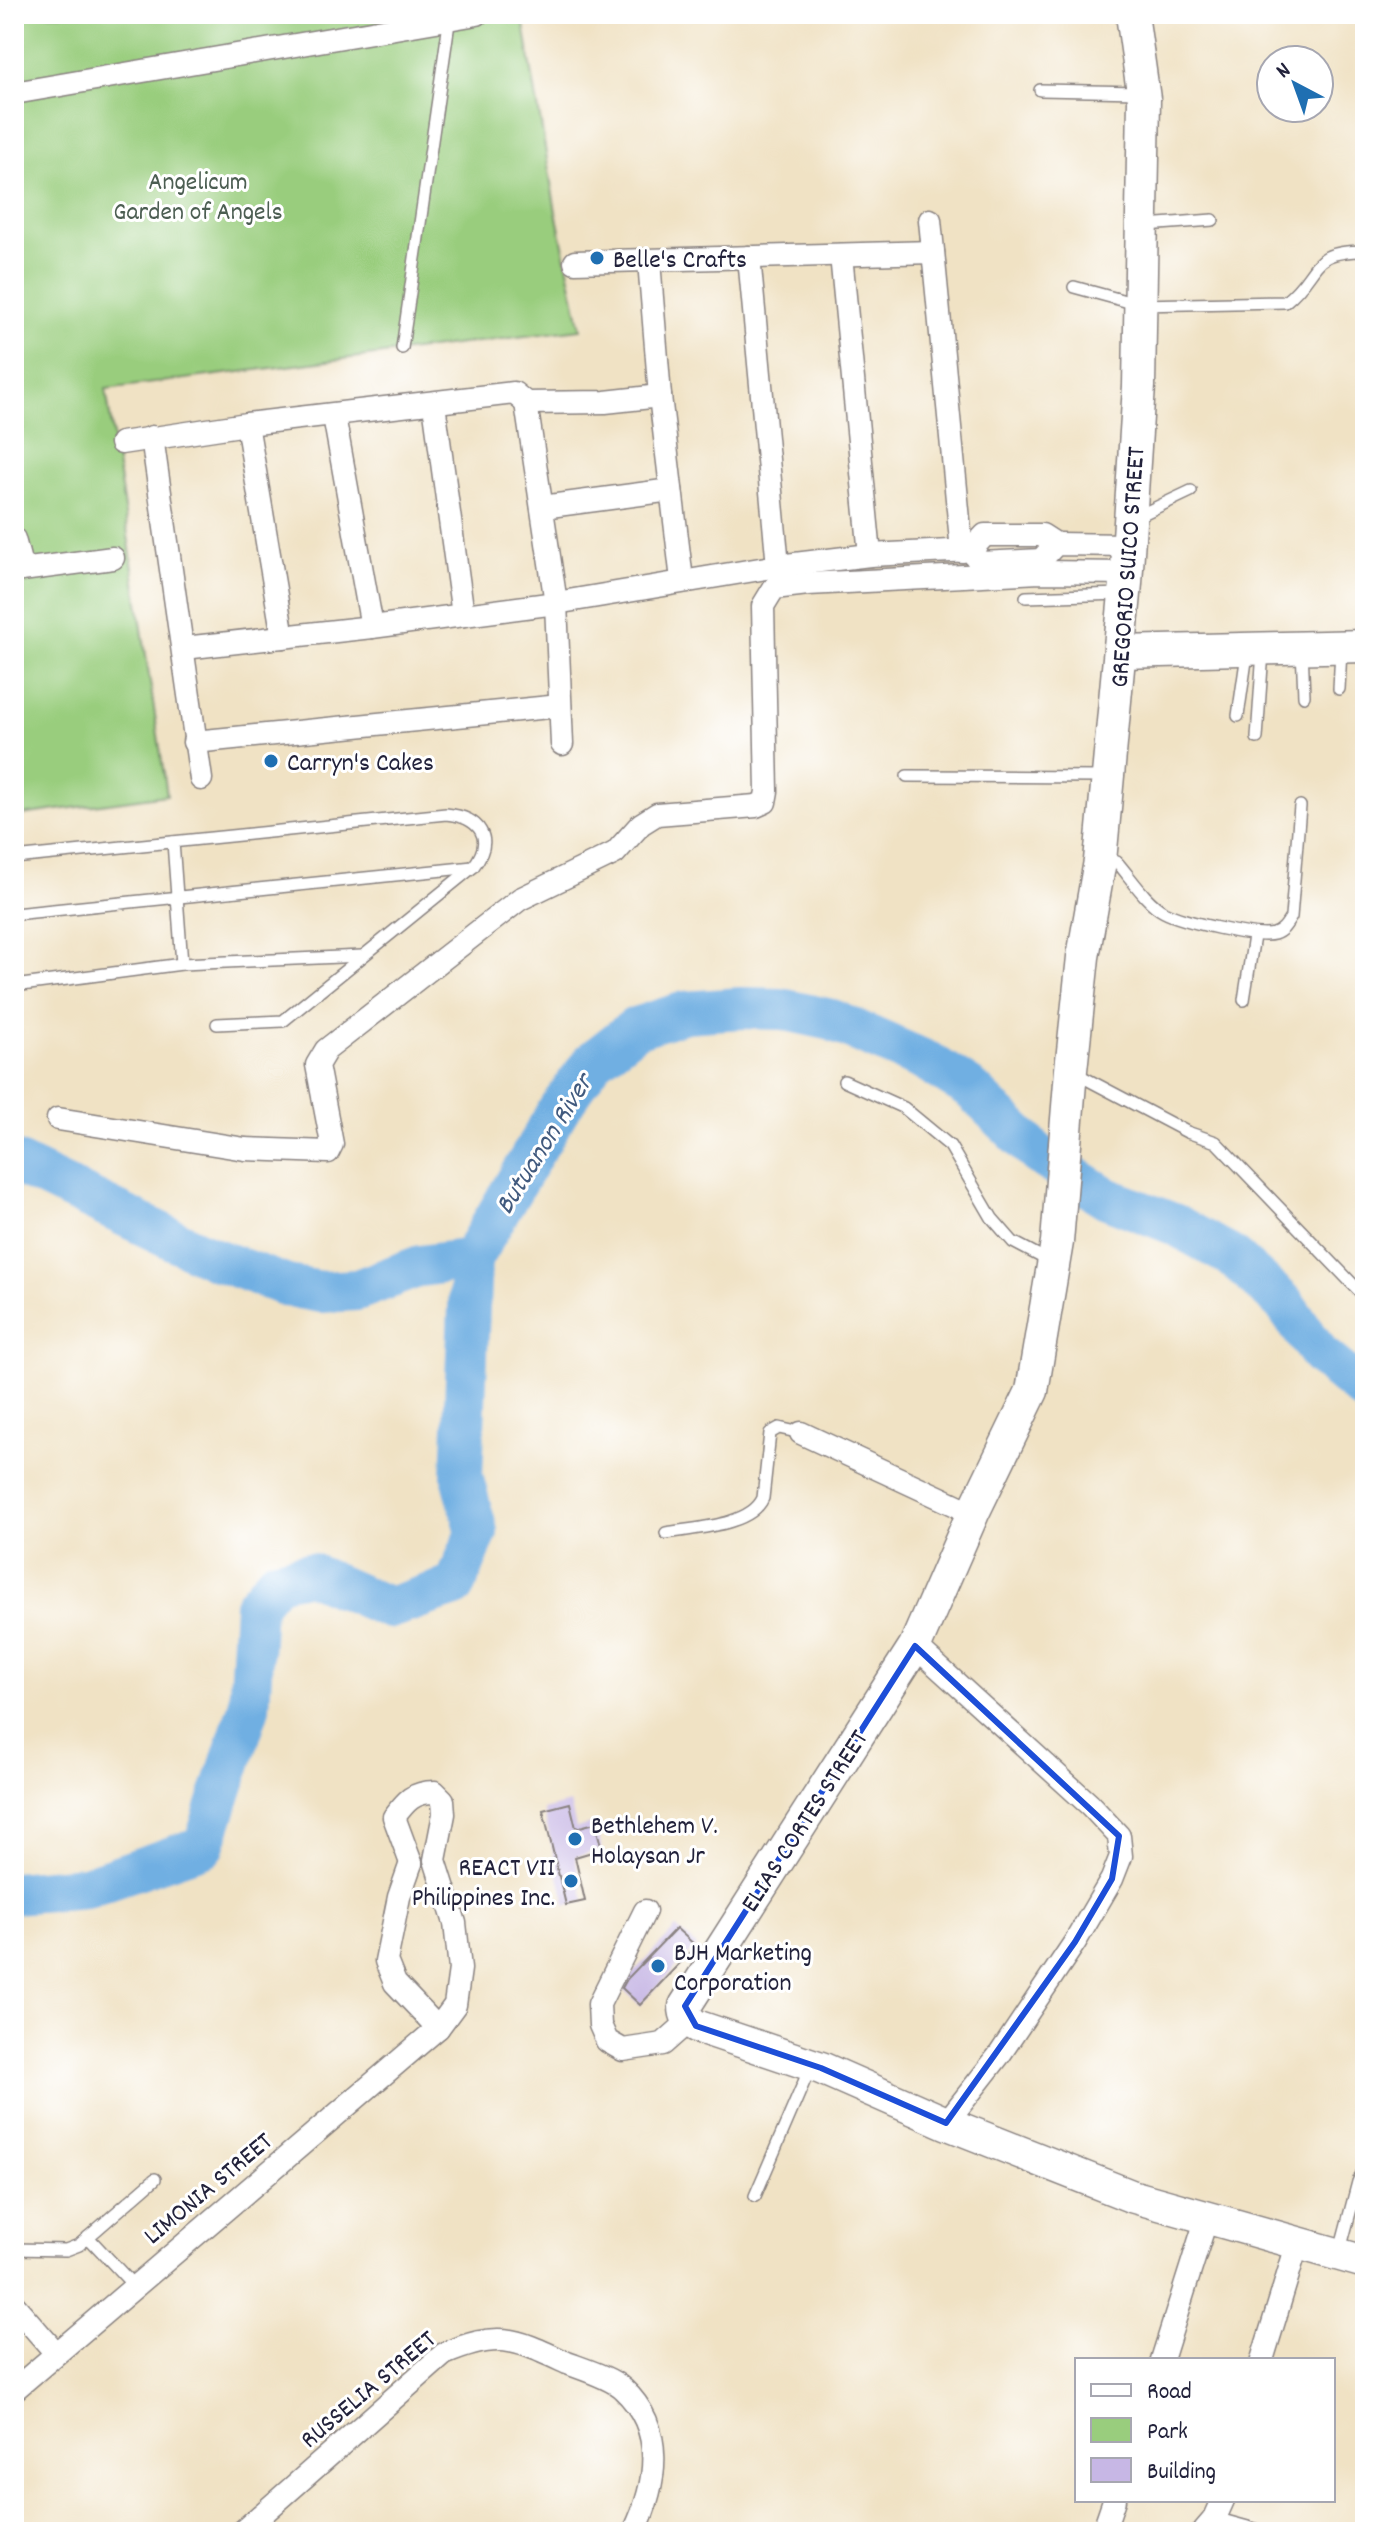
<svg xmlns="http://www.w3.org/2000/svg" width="1379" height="2546" font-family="Dekko,sans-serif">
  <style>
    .green { fill: #99cd7d; stroke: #5e785c; stroke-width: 2 }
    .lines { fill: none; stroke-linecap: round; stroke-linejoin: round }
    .river { stroke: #6fafe2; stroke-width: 42 }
    .building { fill: #c7b7e5 }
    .lane-casing { stroke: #898280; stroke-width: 14 }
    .street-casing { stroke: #898280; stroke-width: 25 }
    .secondary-casing { stroke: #898280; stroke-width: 35 }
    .lane { stroke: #fff; stroke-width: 11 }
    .street { stroke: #fff; stroke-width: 22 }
    .secondary { stroke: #fff; stroke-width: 32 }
    .marked { fill: none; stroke: #1d4ed8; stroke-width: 6; stroke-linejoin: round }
    .poi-dot { fill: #1f6fb2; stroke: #fff; stroke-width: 3 }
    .labels { text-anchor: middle; stroke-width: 6; stroke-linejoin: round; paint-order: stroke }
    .park-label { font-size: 26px; fill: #4c5e52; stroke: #fff }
    .poi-label { font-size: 26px; fill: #22223b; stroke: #fff; text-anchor: start }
    .street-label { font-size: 26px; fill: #22223b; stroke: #fff }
    .water-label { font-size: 28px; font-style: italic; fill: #415a7e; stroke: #fff }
  </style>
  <rect width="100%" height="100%" fill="#fff"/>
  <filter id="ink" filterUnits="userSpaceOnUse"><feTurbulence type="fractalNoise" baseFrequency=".0125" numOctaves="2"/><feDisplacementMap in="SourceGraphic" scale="16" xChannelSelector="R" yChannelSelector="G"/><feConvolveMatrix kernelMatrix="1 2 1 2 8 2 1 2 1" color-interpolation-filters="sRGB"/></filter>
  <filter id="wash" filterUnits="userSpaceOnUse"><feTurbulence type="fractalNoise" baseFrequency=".006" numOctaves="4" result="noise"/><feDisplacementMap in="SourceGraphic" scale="32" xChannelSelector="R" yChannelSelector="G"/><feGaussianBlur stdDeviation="1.8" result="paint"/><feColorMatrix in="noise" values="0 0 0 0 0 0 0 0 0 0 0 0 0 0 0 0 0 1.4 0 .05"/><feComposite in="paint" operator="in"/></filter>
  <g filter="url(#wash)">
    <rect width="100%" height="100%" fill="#f0e2c4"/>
    <polygon class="green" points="14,14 579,14 523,19 556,212 581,329 106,389 167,795 14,816"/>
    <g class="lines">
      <g class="river">
        <polyline points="14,1162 212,1258 287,1286 321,1292 357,1290 420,1266 471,1259 559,1109 593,1061 635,1028 685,1012 741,1008 781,1009 832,1020 930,1063 972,1090 1038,1154 1107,1198 1176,1225 1234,1258 1283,1302 1320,1355 1365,1392"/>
        <polyline points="14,1893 85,1887 204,1846 249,1707 255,1605 276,1580 309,1573 389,1608 455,1586 477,1532 462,1476 471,1259"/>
      </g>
    </g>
    <g id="blocks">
      <g class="building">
        <polygon points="570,1803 576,1828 595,1823 602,1849 575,1857 585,1901 566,1905 543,1810"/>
        <polygon points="676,1928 696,1946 640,2005 622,1988 627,1979"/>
      </g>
    </g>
  </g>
  <g filter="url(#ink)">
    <use href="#blocks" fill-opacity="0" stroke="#898280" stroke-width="2"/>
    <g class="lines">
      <g class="lane-casing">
        <g id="lane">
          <polyline points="1040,90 1139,92"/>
          <polyline points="1146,225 1213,220"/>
          <path d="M1074,287L1140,305L1285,302C1323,271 1306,251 1365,251"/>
          <polyline points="402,348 450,16"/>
          <polyline points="1134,518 1191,491"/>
          <polyline points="1026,597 1121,594"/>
          <polyline points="1302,649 1304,696"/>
          <polyline points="1339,689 1341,650"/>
          <polyline points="1238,716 1247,654"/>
          <polyline points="1257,738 1263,651"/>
          <polyline points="907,776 1104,777"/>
          <polyline points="173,842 182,964"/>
          <path d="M14,858L446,814C479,817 496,838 473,867L283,1021L217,1024"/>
          <path d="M1101,861L1117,862C1131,878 1146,902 1164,912C1181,921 1257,939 1274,934C1283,931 1286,925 1291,917L1300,806"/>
          <polyline points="14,914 473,867"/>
          <polyline points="14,986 182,964 362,956"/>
          <polyline points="1244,1000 1254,936"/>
          <polyline points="1075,1073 1187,1132 1216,1142 1365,1297"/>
          <polyline points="844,1081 904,1108 950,1146 992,1218 1013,1242 1051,1262"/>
          <path d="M666,1533C694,1528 751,1526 763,1498L770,1433L779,1428L801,1433"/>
          <polyline points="755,2196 810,2068"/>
          <polyline points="88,2237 134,2286"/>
          <polyline points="14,2249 66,2250 79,2245 155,2179"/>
          <polyline points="1340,2250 1358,2182 1365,2167"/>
          <polyline points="1215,2518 1266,2532"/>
        </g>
      </g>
      <g class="street-casing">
        <g id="street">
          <polyline points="14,93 477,14"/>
          <polyline points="930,220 962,551"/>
          <polyline points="841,255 870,555"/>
          <polyline points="749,257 778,566"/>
          <polyline points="649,261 660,396 682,580"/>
          <polyline points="575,262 933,252"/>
          <polyline points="526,403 556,603 562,744"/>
          <polyline points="434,404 463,615"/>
          <polyline points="334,416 372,627"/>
          <polyline points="247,424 283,637"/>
          <polyline points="152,437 201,779"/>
          <polyline points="121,443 247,424 514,393 526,403 605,402 660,396"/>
          <polyline points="542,507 671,490"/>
          <polyline points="14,539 22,569"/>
          <polyline points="971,550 985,535 1042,535 1056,544"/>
          <polyline points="14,571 113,558"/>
          <polyline points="184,648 372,627 556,603 778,566 870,555 971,550 980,563 1041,560 1056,544 1128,545"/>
          <polyline points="194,742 560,706"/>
          <polyline points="58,1119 245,1149 328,1152 332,1144 317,1065 326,1050 520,899 615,853 641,824 657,814 756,806 765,802 767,791 763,606 774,588 808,584 1040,572 1127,573"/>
          <polyline points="801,1433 973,1513"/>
          <polyline points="915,1646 1090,1805 1119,1836 1121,1856 1112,1879 1075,1942 1000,2054 946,2123"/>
          <polyline points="411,1863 399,1897 386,1961 395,1983 438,2028"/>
          <polyline points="645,1911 599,2004 600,2025 607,2041 623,2050 663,2044 689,2021"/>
          <polyline points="14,2305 56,2353"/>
          <polyline points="1162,2360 1207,2217"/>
          <polyline points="1262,2360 1298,2242"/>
          <path d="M14,2390L438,2028L455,2005L460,1969L455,1923L435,1860L444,1814L443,1800L435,1792C413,1792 406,1801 394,1817L411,1863"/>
          <path d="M242,2532L444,2354C500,2330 515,2339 567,2363C583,2369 612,2378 623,2389C666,2429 657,2484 634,2532"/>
          <polyline points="1103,2532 1114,2500"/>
          <polyline points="1203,2532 1215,2518 1223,2500"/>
        </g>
      </g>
      <g class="secondary-casing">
        <g id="secondary">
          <path d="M1132,14L1144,99L1139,386L1126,583L1100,861L1083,957L1071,1070L1057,1242L1032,1391L973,1513L915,1646L685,2006C685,2016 688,2020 696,2026L821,2068L946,2123L1131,2196L1365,2262"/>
          <polyline points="1121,652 1365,646"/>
        </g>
      </g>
      <use href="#lane" class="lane"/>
      <use href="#street" class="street"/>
      <use href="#secondary" class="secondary"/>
    </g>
  </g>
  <path class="marked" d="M915,1646L1119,1836L1112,1879L1075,1942L946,2123L821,2068L696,2026L685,2006Z"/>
  <g class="poi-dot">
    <circle cx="597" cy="258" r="8"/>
    <circle cx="271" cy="761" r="8"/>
    <circle cx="575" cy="1839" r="8"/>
    <circle cx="571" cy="1881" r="8"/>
    <circle cx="658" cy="1966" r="8"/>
  </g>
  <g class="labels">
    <g class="park-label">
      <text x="198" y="189">Angelicum<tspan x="198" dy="30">Garden of Angels</tspan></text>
    </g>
    <g class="poi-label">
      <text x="613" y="267">Belle's Crafts</text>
      <text x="287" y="770">Carryn's Cakes</text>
      <text x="591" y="1833">Bethlehem V.<tspan x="591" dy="30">Holaysan Jr</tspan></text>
      <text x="555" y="1875" text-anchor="end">REACT VII<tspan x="555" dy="30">Philippines Inc.</tspan></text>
      <text x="674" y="1960">BJH Marketing<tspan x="674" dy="30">Corporation</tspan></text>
    </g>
    <g class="street-label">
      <text transform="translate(1126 567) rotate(-86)" y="9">GREGORIO SUICO STREET</text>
      <text transform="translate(803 1820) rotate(-57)" y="9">ELIAS CORTES STREET</text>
      <text transform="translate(207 2187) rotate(-40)" y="9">LIMONIA STREET</text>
      <text transform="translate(367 2388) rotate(-40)" y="9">RUSSELIA STREET</text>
    </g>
    <g class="water-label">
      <text transform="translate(542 1143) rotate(-58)" y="10">Butuanon River</text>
    </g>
  </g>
  <rect width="1379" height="2546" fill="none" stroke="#fff" stroke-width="48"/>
  <rect x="1075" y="2358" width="260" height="144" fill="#ffffff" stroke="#a7a7b1" stroke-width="2"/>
  <rect x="1091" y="2384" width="40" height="12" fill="#ffffff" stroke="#a7a7b1" stroke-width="2"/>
  <text x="1147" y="2398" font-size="24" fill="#22223b">Road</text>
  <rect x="1091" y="2418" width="40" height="24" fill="#99cd7d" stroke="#a7a7b1" stroke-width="2"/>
  <text x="1147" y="2438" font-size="24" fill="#22223b">Park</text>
  <rect x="1091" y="2458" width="40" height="24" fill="#c7b7e5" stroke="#a7a7b1" stroke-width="2"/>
  <text x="1147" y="2478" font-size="24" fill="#22223b">Building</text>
  <g transform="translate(1295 84) rotate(319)"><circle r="38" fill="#ffffff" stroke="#a7a7b1" stroke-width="2"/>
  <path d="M0-6L14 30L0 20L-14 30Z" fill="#1f6fb2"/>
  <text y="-12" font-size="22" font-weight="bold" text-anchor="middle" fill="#22223b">N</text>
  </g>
</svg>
